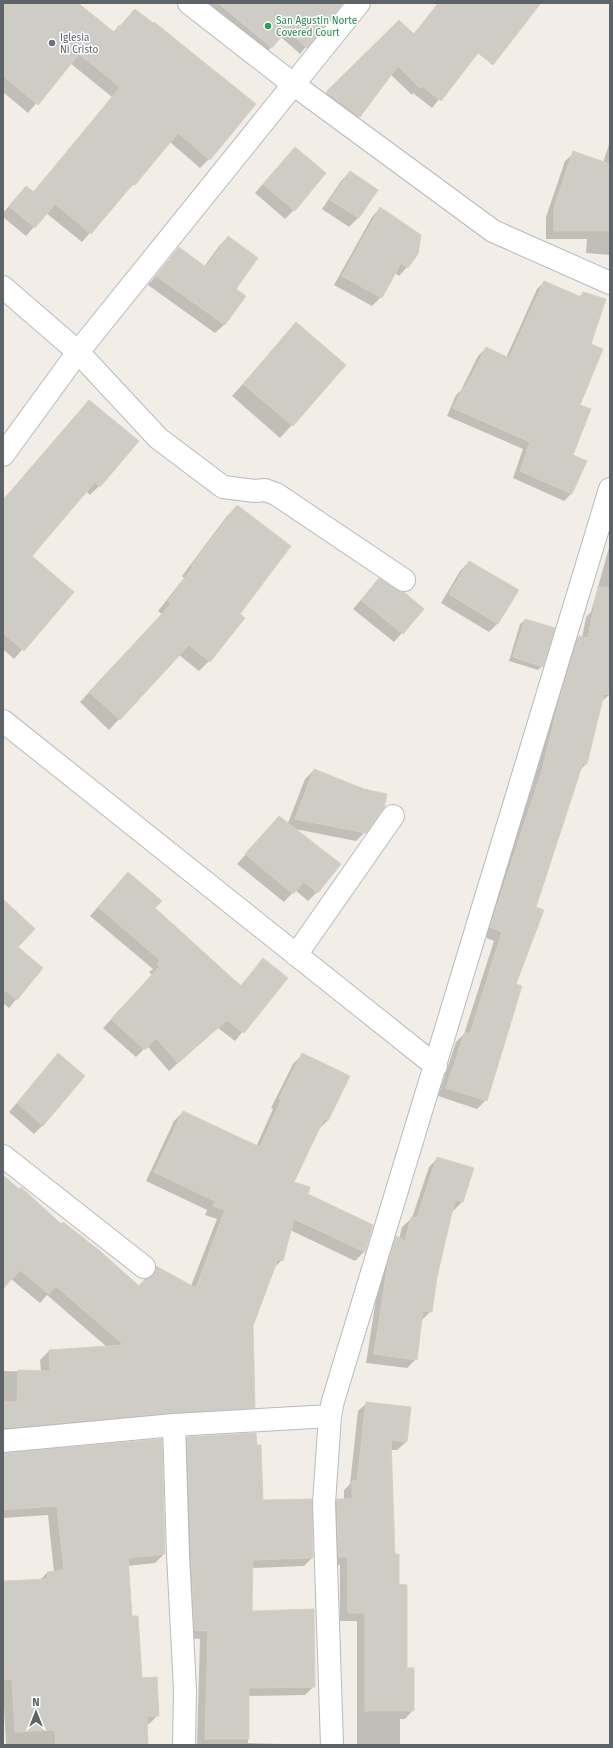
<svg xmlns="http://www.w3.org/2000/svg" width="613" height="1748" font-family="'Fira Sans',sans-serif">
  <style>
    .shadow { fill: #0003 }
    .building { fill: #cfcbc5; stroke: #d7d0c4 }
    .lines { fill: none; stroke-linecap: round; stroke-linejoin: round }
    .minor-casing { stroke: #b7babe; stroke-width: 24 }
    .tertiary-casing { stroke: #b7babe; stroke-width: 24 }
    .minor { stroke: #fff; stroke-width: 22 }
    .tertiary { stroke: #fff; stroke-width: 22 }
    .leisure-dot { fill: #2e9e5b; stroke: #fff; stroke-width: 1.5 }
    .worship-dot { fill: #6b7280; stroke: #fff; stroke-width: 1.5 }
    .labels { text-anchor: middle; stroke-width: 3; stroke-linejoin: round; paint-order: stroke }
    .leisure-label { font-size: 10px; fill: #27864d; stroke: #fff; text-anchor: start }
    .worship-label { font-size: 10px; fill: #5b616d; stroke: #fff; text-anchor: start }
  </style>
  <rect width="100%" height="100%" fill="#f2eee7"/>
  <g class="shadow">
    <polygon points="3,3 76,3 113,32 119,27 209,159 200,168 170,142 134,184 125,192 82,242 46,213 26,236 3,217 3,213 26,187 33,192 112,97 70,63 28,113 3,92"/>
    <polygon points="204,3 342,3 300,54 281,37 265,54"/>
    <polygon points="438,3 541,3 467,41 471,60 432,108 413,93 412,95 390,74 359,116 352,124 319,101 399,21 413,35"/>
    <polygon points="610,141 610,255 586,253 587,239 546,239 546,217 565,161 574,153 603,163"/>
    <polygon points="295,148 294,210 285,219 255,193"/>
    <polygon points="350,172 376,190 358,218 349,227 322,209 341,181"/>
    <polygon points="380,208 407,267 399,276 395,273 381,297 372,306 334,285 372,217"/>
    <polygon points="228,237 234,289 245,296 224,325 215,333 148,285 179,248 204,267 219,246"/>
    <polygon points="544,282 579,297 583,293 590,345 572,456 571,494 564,501 513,478 523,449 447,416 456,395 461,390 478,356 486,348 506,358 537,289"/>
    <polygon points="296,324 292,425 280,438 232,396"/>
    <polygon points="89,401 99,486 90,495 86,491 30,556 73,592 14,659 3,649 3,500"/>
    <polygon points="237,506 238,614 209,661 199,671 179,655 109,730 80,702 162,614 158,611 184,578 182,576 227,516"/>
    <polygon points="610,544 609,695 600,703 586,764 580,770 535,907 486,1100 477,1109 438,1096 456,1042 464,1034 494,941 482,936 534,781 551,707 570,645 579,637 582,638 586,617 591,612"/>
    <polygon points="469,562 498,623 489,632 441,603 460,571"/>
    <polygon points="379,579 423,609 394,642 353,609"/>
    <polygon points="525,620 542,666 538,670 509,661 520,624"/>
    <polygon points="314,770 365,832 356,841 295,829 317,892 308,901 295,890 284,902 237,864 271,826 288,823 305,779"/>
    <polygon points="120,882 154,909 240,986 263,960 287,978 235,1041 218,1028 169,1071 147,1046 136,1057 103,1028 152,975 149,972 153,969 90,916"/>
    <polygon points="3,913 16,948 42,968 9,1008 3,1003"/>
    <polygon points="58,1055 43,1125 34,1134 9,1112"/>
    <polygon points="302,1055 348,1077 327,1121 318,1130 292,1182 307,1195 372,1226 364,1252 355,1261 290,1230 282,1260 274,1268 252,1326 254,1407 245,1416 3,1436 3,1371 41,1372 40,1360 49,1351 107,1347 47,1295 40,1303 11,1279 3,1288 3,1177 139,1287 156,1267 191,1286 217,1219 205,1215 207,1210 146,1181 174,1121 183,1112 256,1147 273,1109 271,1108 293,1064"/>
    <polygon points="438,1158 473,1169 462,1202 453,1211 452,1210 436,1277 431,1311 422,1320 421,1320 416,1359 407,1368 366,1363 380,1273 388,1246 396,1238 399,1239 402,1227 412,1218 429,1167"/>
    <polygon points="367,1403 406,1442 397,1450 391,1450 394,1555 398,1585 406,1669 413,1710 405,1719 400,1719 400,1745 344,1745 357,1744 357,1621 340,1621 340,1565 330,1565 329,1508 337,1500 344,1500 344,1490 350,1484 358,1411"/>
    <polygon points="187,1438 262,1501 312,1558 304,1566 252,1568 251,1612 314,1686 305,1695 248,1696 248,1743 319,1745 197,1745 200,1639 186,1638 179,1446"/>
    <polygon points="3,1454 164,1554 155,1563 127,1566 131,1617 142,1679 158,1715 149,1724 146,1725 147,1745 6,1745 3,1688 3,1582 40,1580 48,1572 54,1572 48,1515 3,1518"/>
  </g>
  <g class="building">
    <polygon points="3,3 78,3 114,32 119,25 120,26 135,9 153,23 154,22 256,104 210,160 178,133 135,185 133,184 91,234 55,204 35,228 9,206 26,186 34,192 120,87 79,54 38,105 3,76"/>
    <polygon points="218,3 343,3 307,48 287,30 272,48"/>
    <polygon points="439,3 541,3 493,65 478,53 441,101 422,86 420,88 398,66 360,117 326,92 399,20 414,34"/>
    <polygon points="295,147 326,173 295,211 263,184"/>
    <polygon points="573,151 610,164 610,231 554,231 554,208"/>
    <polygon points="350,171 378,190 359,218 330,200"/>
    <polygon points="380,207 421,235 418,254 408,268 401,263 382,298 342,276"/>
    <polygon points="228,236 258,258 236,289 246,296 225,325 156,276 179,247 206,267"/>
    <polygon points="544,281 581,297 583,292 606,299 591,344 603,349 580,405 591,409 573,455 587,461 572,494 520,471 530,442 453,408 463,387 465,388 486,347 509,358"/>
    <polygon points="296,322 346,365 293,426 243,384"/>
    <polygon points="89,400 139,441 100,487 95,482 32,556 74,592 24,651 3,633 3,500"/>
    <polygon points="237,505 291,546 240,614 245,618 210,662 189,645 120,720 89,692 171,604 168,601 193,567 191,566"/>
    <polygon points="469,561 519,590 498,624 449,594"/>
    <polygon points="379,578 397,590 404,592 424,609 403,634 361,600"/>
    <polygon points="598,587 610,588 610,695 604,694 587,764 583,763 536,907 544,910 516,984 522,986 487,1101 446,1088 465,1032 470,1034 502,932 490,927 542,771 560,697 579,636 588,638"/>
    <polygon points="525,619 555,628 543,667 513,657"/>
    <polygon points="314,769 364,789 387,794 384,808 366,833 295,819"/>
    <polygon points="279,816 341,864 318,893 304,882 293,894 245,854"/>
    <polygon points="128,872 162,901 155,908 241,986 263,958 288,978 244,1033 227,1020 178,1063 156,1038 145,1050 111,1019 160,966 157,964 160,960 98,907"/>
    <polygon points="3,899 35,929 18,947 43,968 17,1000 3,989"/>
    <polygon points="58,1053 85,1076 43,1126 17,1103"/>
    <polygon points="302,1053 350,1076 328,1121 324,1119 294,1182 310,1187 308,1194 373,1225 365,1252 294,1219 283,1261 278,1259 253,1326 255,1408 173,1413 3,1428 3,1402 17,1402 18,1370 50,1371 49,1350 124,1345 56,1286 49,1294 20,1270 3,1289 3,1175 19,1189 21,1187 61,1224 63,1222 100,1251 139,1286 145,1279 154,1275 156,1266 196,1288 225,1210 213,1206 215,1201 154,1172 183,1111 260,1147 281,1100 279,1098"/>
    <polygon points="437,1157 474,1168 463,1202 455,1200 437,1277 432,1312 423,1311 417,1360 374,1354 388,1263 396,1236 405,1241 411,1217 417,1218"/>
    <polygon points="366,1402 411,1407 407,1442 391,1440 395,1554 399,1554 399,1584 407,1585 407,1668 414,1668 414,1711 365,1711 365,1613 348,1613 348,1557 338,1557 337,1499 352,1499 352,1481 357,1481"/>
    <polygon points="256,1433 257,1445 261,1445 263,1500 312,1499 313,1558 253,1560 252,1611 314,1609 315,1687 249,1688 249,1739 205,1739 208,1631 194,1630 187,1437"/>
    <polygon points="162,1439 165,1554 128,1558 132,1616 138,1616 142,1678 157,1677 159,1716 147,1716 148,1745 56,1745 55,1730 15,1732 12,1679 3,1680 3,1581 48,1579 47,1572 64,1570 57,1506 3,1510 3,1453"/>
  </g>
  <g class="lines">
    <g class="minor-casing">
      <g id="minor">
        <polyline points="189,3 293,84 493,231 610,283"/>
        <polyline points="3,287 78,352 158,438 223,487 255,491 265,490 276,494 404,580"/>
        <polyline points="3,455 78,352 359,3"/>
        <polyline points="3,721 436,1066"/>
        <polyline points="296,955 393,816"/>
        <polyline points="3,1156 144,1267"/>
        <polyline points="174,1425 178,1554 185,1690 184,1745"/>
        <polyline points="3,1441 174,1425 330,1416"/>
      </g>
    </g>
    <g class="tertiary-casing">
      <polyline id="tertiary" points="332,1745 324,1503 330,1416 333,1401 610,489"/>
    </g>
    <use href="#minor" class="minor"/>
    <use href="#tertiary" class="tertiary"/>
  </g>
  <circle class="leisure-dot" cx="268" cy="26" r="4"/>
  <circle class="worship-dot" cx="52" cy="43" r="4"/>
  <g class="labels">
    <g class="leisure-label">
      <text x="276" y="24">San Agustin Norte<tspan x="276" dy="12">Covered Court</tspan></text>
    </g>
    <g class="worship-label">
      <text x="60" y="41">Iglesia<tspan x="60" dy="12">Ni Cristo</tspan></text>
    </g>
  </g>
  <rect width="613" height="1748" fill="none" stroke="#5e6368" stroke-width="8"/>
  <g transform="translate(36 1712)" stroke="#ffffff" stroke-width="3" paint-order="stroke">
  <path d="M0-3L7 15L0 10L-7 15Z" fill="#5e6368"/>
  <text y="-6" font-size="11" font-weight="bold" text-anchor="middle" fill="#5e6368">N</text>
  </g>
</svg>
